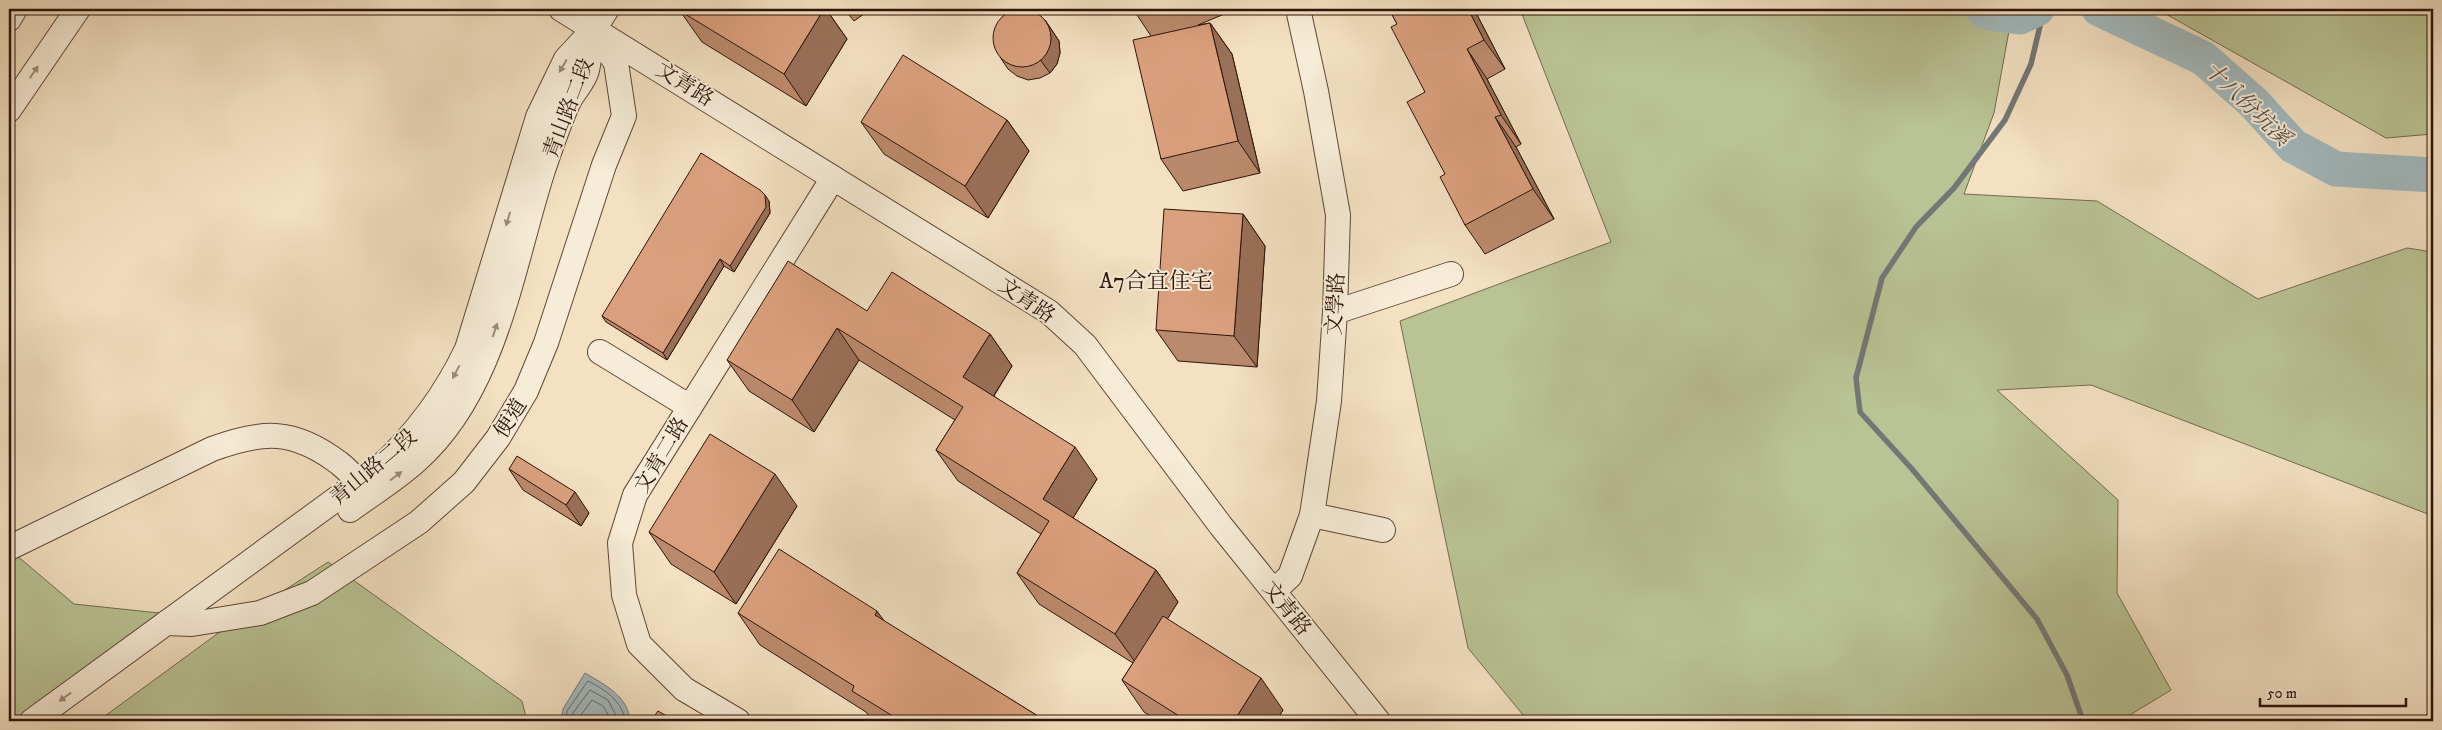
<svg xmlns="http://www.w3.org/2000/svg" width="2442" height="730" font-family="'IM FELL DW Pica','Noto Serif TC',serif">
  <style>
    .green { fill: #b9c394; stroke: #726c4e }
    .water { fill: #a2babf; stroke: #737876 }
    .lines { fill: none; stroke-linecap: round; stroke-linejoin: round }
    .shore { stroke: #676764; stroke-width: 1 }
    .stream { stroke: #737876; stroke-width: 5.5 }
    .river { stroke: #a2babf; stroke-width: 35 }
    .minor-casing { stroke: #5e4737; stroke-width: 26 }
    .minor { stroke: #f7ecd7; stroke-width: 24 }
    .wall { fill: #bb8a6c; stroke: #2c1409 }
    .shaded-wall { fill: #997058; stroke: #2c1409 }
    .building { fill: #daa07d; stroke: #2c1409 }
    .oneway { fill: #9c8b7a }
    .labels { text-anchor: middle; stroke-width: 4; stroke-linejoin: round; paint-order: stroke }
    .street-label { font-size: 21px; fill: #2c1409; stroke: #f7ecd7 }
    .water-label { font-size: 22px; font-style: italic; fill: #554e49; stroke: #f7ecd7 }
    .neighbourhood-label { font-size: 22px; fill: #2c1409; stroke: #f7ecd7 }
  </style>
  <rect width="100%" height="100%" fill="#f3e1c2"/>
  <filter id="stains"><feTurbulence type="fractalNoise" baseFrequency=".004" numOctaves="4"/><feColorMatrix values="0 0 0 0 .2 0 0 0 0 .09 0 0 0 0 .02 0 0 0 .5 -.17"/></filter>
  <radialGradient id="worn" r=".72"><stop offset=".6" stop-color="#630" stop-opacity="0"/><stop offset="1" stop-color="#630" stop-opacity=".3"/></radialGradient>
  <g class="green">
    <polygon points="1520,9 2013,9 1994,113 1964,194 2097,201 2258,299 2407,248 2433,252 2433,516 2091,385 1997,390 2118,500 2117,593 2171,690 2120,721 1528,721 1468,648 1400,321 1611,242"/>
    <polygon points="2157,9 2433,9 2433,134 2386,138"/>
    <polygon points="9,549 74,604 159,613 17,721 9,721"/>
    <polygon points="328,562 522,701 527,721 98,721 217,634"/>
  </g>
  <path class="water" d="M585,673C605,685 628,696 630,721H561L563,709Z"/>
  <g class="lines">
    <g class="shore">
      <path d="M566,721L567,711L588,681C604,689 623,701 625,721"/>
      <polyline points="572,721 573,713 590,690 608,700 619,721"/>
      <polyline points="580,721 581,715 592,700 603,706 612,721"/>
    </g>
    <polyline class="stream" points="2044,9 2031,64 2005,120 1954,188 1916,227 1882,278 1856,378 1860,412 1912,469 2037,619 2067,675 2083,721"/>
    <g class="river">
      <polyline points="1983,9 1987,13 2020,17 2037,9"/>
      <polyline points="2099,9 2203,58 2254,103 2293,146 2336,169 2433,175"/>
    </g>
    <g class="minor-casing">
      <g id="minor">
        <polyline points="561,9 1049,312 1085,345 1221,526 1378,721"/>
        <polyline points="9,19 15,9"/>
        <polyline points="9,110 78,9"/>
        <polyline points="1335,312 1451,274"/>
        <polyline points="600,352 690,407"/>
        <path d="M350,510C372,494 396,479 416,461C496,391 512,266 543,170C551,147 558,125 568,103C573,92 584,82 587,70C590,57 591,43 594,29"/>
        <polyline points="1312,515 1383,530"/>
        <path d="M9,548L212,449C263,430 294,429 339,463C349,471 362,483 360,497"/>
        <polyline points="1274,591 1290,576 1312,515 1329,401 1335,312 1338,215 1316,91 1298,9"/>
        <polyline points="166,623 192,624 260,613 312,593 419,522 464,482 498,438 526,391 546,343 604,165 624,116 616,63 596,33"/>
        <path d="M32,721L380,467C418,432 445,395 467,349L538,117L566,59L594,29L607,9"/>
        <polyline points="738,721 684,689 639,644 624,595 620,543 635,495 833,178"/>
      </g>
    </g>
    <use href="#minor" class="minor"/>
  </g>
  <g class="wall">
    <polygon points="681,9 826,9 847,39 806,106 702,42 680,11"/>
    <polygon points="844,9 871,9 854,21"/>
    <polygon points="1133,9 1227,9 1229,12 1198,25 1210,23 1232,54 1260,173 1183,191 1161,159 1151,36"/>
    <polygon points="1389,9 1474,9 1505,69 1487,79 1521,144 1516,147 1554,219 1485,254 1465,225 1445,174 1425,92 1397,24"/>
    <polygon points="1045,20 1059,41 1060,53 1057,64 1050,73 1040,78 1028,80 1017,76 1008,69 1000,57"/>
    <polygon points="1007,120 1029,151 988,218 884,154 861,122"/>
    <polygon points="769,201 770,213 734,272 724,266 667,360 606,322 602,316"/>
    <polygon points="1243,214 1265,246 1257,367 1178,361 1156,330"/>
    <polygon points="867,311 990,334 1012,366 994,396 1097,479 1073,518 1156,570 1178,602 1167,619 1283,710 1276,721 1159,721 1144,712 1122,680 1133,663 1039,604 1017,573 1041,534 958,481 936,450 955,420 859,360 814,432 749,391 727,360"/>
    <polygon points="509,469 589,513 581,526 523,490"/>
    <polygon points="797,506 736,604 671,564 649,532"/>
    <polygon points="738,613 885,622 1046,721 873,721 866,712 760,645"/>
  </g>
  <g class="shaded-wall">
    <polygon points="824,9 826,9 847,39 806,106 784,74"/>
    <polygon points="1468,9 1474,9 1505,69 1484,40"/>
    <polygon points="1045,20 1059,41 1060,53 1057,64 1050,73 1041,61"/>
    <polygon points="1210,23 1232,54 1260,173 1238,141"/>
    <polygon points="1467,49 1487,79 1521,144 1501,115"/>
    <polygon points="1495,117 1516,147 1554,219 1533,189"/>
    <polygon points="1007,120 1029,151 988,218 965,186"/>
    <polygon points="765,195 769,201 770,213 734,272 730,266"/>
    <polygon points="1243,214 1265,246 1257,367 1234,336"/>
    <polygon points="720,259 724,266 667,360 663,353"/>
    <polygon points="837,328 859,360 814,432 792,400"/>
    <polygon points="990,334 1012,366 986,408 963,377"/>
    <polygon points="1075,447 1097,479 1065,531 1043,499"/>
    <polygon points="775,474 797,506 736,604 714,572"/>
    <polygon points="575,492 589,513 581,526 566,505"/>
    <polygon points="1156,570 1178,602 1138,666 1115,634"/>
    <polygon points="877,611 900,643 875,615"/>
    <polygon points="1261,678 1283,710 1276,721 1234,721"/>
  </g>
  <g class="building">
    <circle cx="1022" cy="38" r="29"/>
    <polygon points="681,9 824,9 784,74 680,11"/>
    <polygon points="1133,9 1142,9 1135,12"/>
    <polygon points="1389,9 1468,9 1484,40 1467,49 1501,115 1495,117 1533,189 1465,225 1440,177 1445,174 1407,102 1425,92 1391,27 1397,24"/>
    <polygon points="1210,23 1238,141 1161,159 1133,40"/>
    <polygon points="903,55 1007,120 965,186 861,122"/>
    <polygon points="701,153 760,190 765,195 766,207 730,266 720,259 663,353 602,316"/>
    <polygon points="1164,209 1243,214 1234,336 1156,330"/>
    <polygon points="788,261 867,311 892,272 990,334 963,377 1075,447 1043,499 1156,570 1115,634 1017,573 1049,521 936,450 963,407 837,328 792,400 727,360"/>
    <polygon points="710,434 775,474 714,572 649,532"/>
    <polygon points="517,456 575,492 566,505 509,469"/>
    <polygon points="779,549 877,611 875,615 1046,721 901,721 852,691 854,686 738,613"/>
    <polygon points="1163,616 1261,678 1234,721 1187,721 1122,680"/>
    <polygon points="658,711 675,721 651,721"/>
  </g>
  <defs><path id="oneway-solid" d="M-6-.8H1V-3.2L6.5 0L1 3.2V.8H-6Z" transform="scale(1.25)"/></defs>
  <g class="oneway">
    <use href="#oneway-solid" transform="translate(563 66) rotate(120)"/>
    <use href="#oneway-solid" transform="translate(34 72) rotate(-56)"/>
    <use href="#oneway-solid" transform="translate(508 219) rotate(107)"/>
    <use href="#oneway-solid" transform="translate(495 330) rotate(-72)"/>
    <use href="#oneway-solid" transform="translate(456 372) rotate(118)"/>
    <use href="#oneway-solid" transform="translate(396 476) rotate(-37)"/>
    <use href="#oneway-solid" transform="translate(65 697) rotate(144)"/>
  </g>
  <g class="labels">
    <g class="street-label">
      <text transform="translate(685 84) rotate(32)" y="7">文青路</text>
      <text transform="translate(568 108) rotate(-69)" y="7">青山路二段</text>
      <text transform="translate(1027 300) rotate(34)" y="7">文青路</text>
      <text transform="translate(1335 304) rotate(-87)" y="7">文學路</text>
      <text transform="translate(510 418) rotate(-58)" y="7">便道</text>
      <text transform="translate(661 455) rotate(-59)" y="7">文青二路</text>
      <text transform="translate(373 467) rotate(-40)" y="7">青山路二段</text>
      <text transform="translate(1287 608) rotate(51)" y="7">文青路</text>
    </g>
    <g class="water-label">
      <text transform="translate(2248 103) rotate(44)" y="8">十八份坑溪</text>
    </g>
    <g class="neighbourhood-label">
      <text x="1156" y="288">A7合宜住宅</text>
    </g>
  </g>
  <rect width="2442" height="730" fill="none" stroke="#f3e1c2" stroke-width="30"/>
  <rect x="10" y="10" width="2422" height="710" fill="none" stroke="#2c1409" stroke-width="2.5"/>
  <rect x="15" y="15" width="2412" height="700" fill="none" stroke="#2c1409"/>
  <path d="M2260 698v8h146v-8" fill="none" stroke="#2c1409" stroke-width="2.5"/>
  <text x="2267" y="698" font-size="15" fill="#2c1409" stroke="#f7ecd7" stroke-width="4" paint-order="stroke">50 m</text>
  <rect width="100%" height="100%" filter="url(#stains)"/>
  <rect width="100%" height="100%" fill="url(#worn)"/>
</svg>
